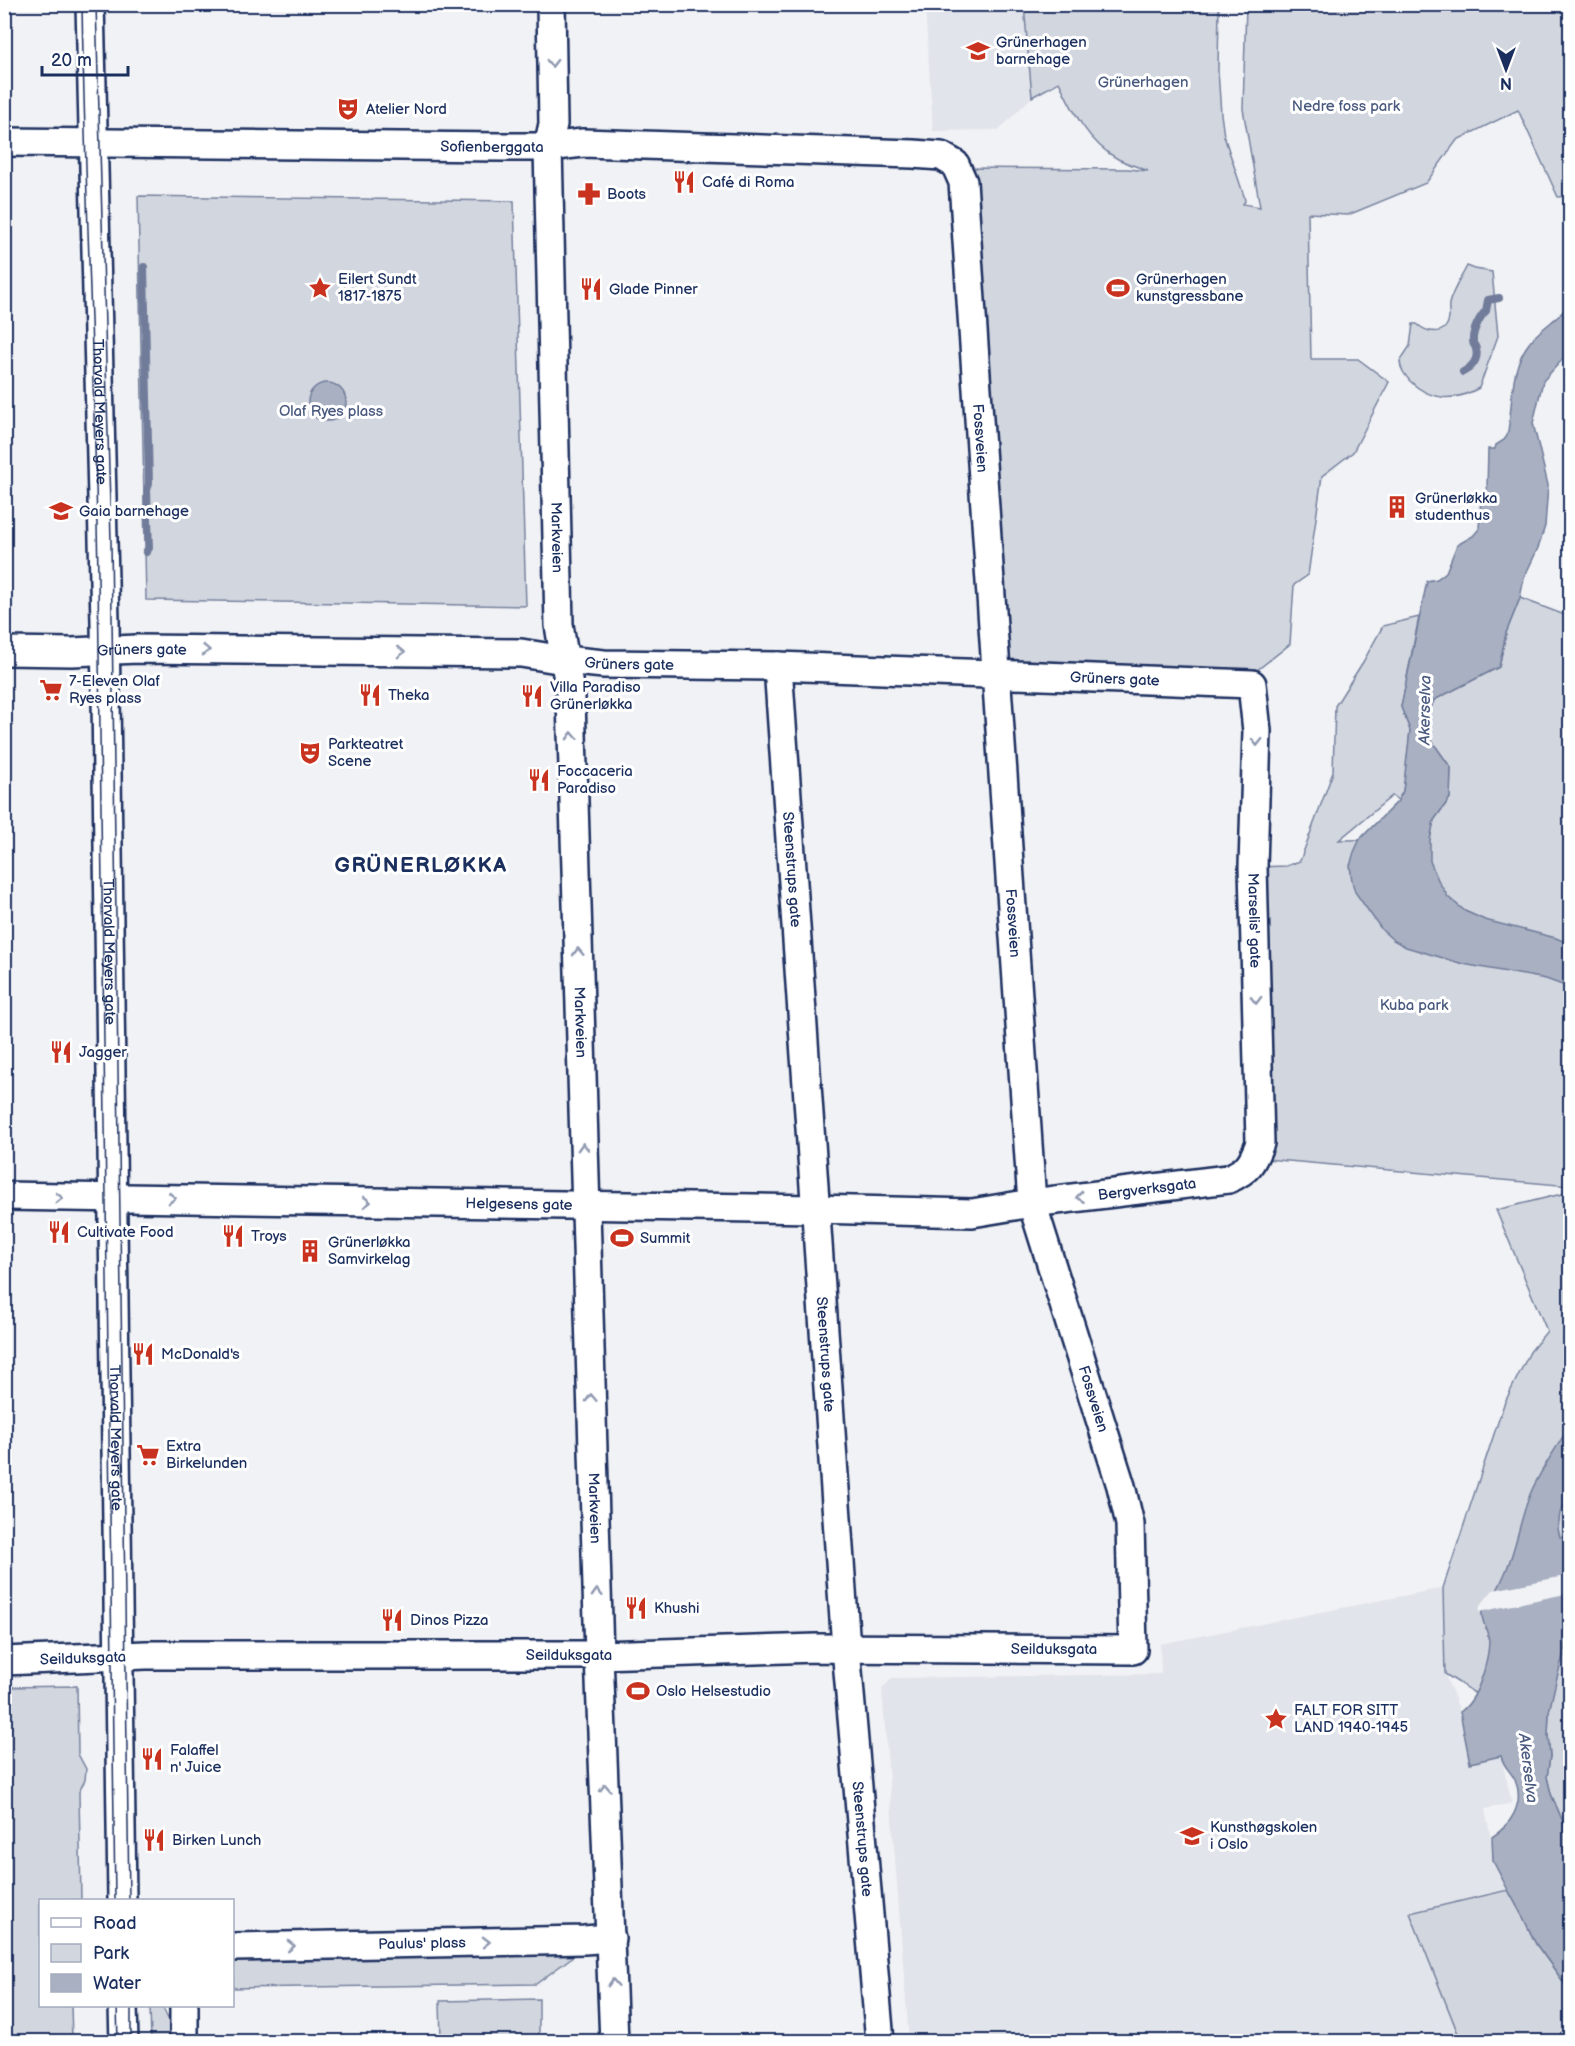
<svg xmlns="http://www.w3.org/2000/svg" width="1575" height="2046" font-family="'Balsamiq Sans',sans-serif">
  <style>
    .built { fill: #e1e4ea }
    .green { fill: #d2d6df; stroke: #76829e; stroke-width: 1.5 }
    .water { fill: #a8b0c2; stroke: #707c9a; stroke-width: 1.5 }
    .pier { fill: #f1f2f5 }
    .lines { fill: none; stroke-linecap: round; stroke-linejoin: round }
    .stream { stroke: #707c9a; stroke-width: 8 }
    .minor-casing { stroke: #1b2f5e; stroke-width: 32 }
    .minor { stroke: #fff; stroke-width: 27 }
    .tram { stroke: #1b2f5e; stroke-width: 1.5 }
    .oneway { stroke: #8d97ae }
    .labels { text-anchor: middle; stroke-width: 6; stroke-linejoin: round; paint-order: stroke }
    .poi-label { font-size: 15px; fill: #1b2f5e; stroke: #fff; text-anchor: start }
    .park-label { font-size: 15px; fill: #49597e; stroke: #fff }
    .street-label { font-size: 15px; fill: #1b2f5e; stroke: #fff }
    .water-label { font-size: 16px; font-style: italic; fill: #4c5c81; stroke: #fff }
    .district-label { font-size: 21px; font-weight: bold; letter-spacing: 1.5px; fill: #1b2f5e; stroke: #fff }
  </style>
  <rect width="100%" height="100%" fill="#f1f2f5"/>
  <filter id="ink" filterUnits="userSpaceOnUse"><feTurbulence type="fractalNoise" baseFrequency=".0167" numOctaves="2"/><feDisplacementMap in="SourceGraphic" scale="12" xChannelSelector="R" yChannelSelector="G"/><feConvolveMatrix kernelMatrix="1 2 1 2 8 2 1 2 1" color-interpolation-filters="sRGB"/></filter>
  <g filter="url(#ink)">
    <g class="built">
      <polygon points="925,5 1024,5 1032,97 999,130 933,131"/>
      <polygon points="1443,1588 1445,1674 1460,1712 1470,1762 1501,1756 1512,1803 1485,1809 1496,1863 1505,1879 1503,1880 1508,1890 1410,1913 1461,2041 909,2041 882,1689 892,1678 1161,1674 1160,1644"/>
    </g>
    <g class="green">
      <path d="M1024,5H1219L1218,71L1221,114L1224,136L1244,196L1245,201L1243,204L1260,207L1243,109L1246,5H1570V196L1558,197L1518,110L1457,140L1426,183L1348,215L1308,213L1311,359H1358L1389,382L1353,452L1322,476L1308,575L1294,585L1290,644L1251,675L996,674L962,168L1128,169L1148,171C1139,167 1128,164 1118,159C1088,143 1073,111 1059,82L1032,97Z"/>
      <polygon points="138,196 514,201 526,606 146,600"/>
      <path d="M1467,266L1475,269L1492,272L1498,336L1479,388C1455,402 1430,401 1410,381C1405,375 1400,369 1400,361L1410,346L1413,324H1417C1427,333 1446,337 1449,318C1450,313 1448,308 1449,304C1452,291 1461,278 1467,266Z"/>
      <polygon points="1520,598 1570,617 1570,1186 1254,1158 1253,867 1286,866 1300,861 1333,772 1335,706 1363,662 1383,626 1419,617 1401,707 1410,730 1407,765 1403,791 1398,800 1392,796 1339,840 1430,839 1434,820 1450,798 1451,768 1429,737 1428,715 1434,700 1499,667 1506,633"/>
      <polygon points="1570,1192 1570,1838 1551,1794 1547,1777 1550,1756 1548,1735 1549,1712 1476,1694 1445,1674 1443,1588 1504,1404 1530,1352 1547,1331 1496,1210"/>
      <polygon points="77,1686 78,1754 86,1769 85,1780 79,1792 81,1900 40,1900 40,2006 71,2006 72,2038 66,2041 5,2041 5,1687"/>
      <polygon points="1508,1890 1524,1919 1536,1944 1570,1991 1570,2041 1461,2041 1410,1913"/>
      <polygon points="583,1949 536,1984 233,1988 232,1954"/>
      <polygon points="539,1999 539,2041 441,2041 440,2001"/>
      <polygon points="150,2006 162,2006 169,2021 175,2041 151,2041"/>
    </g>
    <g class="water">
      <path d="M1570,303V351L1543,381L1533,423L1548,485L1545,526L1538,548L1524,578L1520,598L1506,633L1499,667L1434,700L1428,715L1429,737L1451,768L1450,798L1434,820L1430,840V861L1439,882L1448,897L1465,911L1485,920L1556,938L1570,944V988L1546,979L1463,964L1406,947L1393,940L1382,930L1355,892L1352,881L1350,866L1354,852L1360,839L1398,801L1403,791L1410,730L1401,707L1427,581L1437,579L1446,572L1457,545L1473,536L1479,529L1481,496L1487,489L1488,449H1495L1496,445L1504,440L1507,436C1514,405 1508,369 1530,342C1541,327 1560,319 1570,303Z"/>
      <circle cx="327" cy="402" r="19"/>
      <path d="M1570,1421V1479L1568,1499L1560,1513L1558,1529L1560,1537L1570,1538V1632L1556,1681L1549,1712L1548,1735L1550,1756L1547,1777L1551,1794L1570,1838V1991L1536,1944L1524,1919L1508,1890L1493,1861L1492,1837C1511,1825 1525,1803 1515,1780C1510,1770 1504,1768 1501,1756L1470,1763L1460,1712C1478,1700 1488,1663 1489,1642C1489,1631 1480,1621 1482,1610C1484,1603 1491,1598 1496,1592C1500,1585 1503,1578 1506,1571C1517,1546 1520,1518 1531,1492C1541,1469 1556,1449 1568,1428Z"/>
    </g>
    <polygon class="pier" points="1570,1575 1570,1593 1479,1612 1480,1606 1493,1590"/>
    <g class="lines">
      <g class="stream">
        <polyline points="144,267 149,484 147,490 149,548 146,552"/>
        <path d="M1463,372C1471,368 1479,360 1476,349C1475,344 1473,346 1473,341C1472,332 1480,316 1486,311L1488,300L1499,298"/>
      </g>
      <g class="minor-casing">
        <g id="minor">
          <path id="s1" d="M90,4L105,622L122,1900"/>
          <path id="s2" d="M551,4L553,124L548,147L559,625L571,699L599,1655L614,2042"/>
          <path id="s3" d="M4,142L503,147H548L583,143L913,154L941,156L955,164L963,182L1032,1203L1121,1486L1130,1524L1133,1650L816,1648L599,1655H146L4,1661"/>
          <path id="s4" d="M4,651L72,652L137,649L521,653L564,660L604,664L778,666L1252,684L1257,731L1253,867L1260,1143C1252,1163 1249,1170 1228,1179L1032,1203L972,1213L815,1209L4,1196"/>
          <path id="s5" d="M778,666L846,1648L880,2042"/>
          <path id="s6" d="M232,1947L584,1940L611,1938"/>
          <polyline points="123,2006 124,2042"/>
          <polyline points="184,2006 184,2042"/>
        </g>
      </g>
      <use href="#minor" class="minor"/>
      <g class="tram">
        <path d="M82,4C85,195 95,385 98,576C104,1018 109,1459 115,1900"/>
        <polyline points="96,4 111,541 129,1900"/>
        <polyline points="117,2006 118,2042"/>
        <polyline points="131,2006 131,2042"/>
      </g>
    </g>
    <defs><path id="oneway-chevron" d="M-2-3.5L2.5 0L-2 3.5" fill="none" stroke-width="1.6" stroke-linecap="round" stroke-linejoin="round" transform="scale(1.5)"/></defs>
    <g class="oneway">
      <use href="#oneway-chevron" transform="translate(552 63) rotate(89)"/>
      <use href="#oneway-chevron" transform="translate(206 650) rotate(1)"/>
      <use href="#oneway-chevron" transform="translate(401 652) rotate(1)"/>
      <use href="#oneway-chevron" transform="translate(572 736) rotate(-92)"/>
      <use href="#oneway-chevron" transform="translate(1257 742) rotate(91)"/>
      <use href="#oneway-chevron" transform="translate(578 952) rotate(-92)"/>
      <use href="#oneway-chevron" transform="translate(1256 1000) rotate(89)"/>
      <use href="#oneway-chevron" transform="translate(583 1147) rotate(-92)"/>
      <use href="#oneway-chevron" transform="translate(1080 1197) rotate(173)"/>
      <use href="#oneway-chevron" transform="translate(59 1198) rotate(1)"/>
      <use href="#oneway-chevron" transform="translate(172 1198) rotate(1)"/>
      <use href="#oneway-chevron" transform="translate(367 1202) rotate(1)"/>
      <use href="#oneway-chevron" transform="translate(591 1398) rotate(-92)"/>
      <use href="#oneway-chevron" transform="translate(597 1593) rotate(-92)"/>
      <use href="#oneway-chevron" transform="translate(605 1788) rotate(-92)"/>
      <use href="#oneway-chevron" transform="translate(486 1942) rotate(-1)"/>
      <use href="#oneway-chevron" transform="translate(291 1946) rotate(-1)"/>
      <use href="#oneway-chevron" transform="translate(613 1983) rotate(-92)"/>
    </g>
  </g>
  <defs>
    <g id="school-bare" transform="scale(1.8)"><path d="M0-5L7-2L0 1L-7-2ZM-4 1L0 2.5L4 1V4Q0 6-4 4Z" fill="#c8321e" stroke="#fff" stroke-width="2.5" paint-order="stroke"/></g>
    <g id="theatre-bare" transform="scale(1.8)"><path d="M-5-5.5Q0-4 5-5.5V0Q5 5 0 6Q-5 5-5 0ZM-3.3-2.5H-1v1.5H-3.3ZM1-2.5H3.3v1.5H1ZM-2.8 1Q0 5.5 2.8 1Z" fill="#c8321e" stroke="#fff" stroke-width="2.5" paint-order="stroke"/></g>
    <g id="restaurant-bare" transform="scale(1.8)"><path d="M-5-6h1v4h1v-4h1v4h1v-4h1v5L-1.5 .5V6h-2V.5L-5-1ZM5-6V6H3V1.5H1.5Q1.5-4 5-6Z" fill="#c8321e" stroke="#fff" stroke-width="2.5" paint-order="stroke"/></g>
    <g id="pharmacy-bare" transform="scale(1.8)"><path d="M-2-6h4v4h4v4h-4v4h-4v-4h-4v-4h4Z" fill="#c8321e" stroke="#fff" stroke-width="2.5" paint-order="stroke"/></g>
    <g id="sight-bare" transform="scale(1.8)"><path d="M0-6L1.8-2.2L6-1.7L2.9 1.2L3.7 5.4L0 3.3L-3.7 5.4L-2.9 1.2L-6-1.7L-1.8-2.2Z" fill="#c8321e" stroke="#fff" stroke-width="2.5" paint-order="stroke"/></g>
    <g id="stadium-bare" transform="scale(1.8)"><path d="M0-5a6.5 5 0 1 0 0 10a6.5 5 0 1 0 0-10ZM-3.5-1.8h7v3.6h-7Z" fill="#c8321e" stroke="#fff" stroke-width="2.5" paint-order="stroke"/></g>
    <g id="building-bare" transform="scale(1.8)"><path d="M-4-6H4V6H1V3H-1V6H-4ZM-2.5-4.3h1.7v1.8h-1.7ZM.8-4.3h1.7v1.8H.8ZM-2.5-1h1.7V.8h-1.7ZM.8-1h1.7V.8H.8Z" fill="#c8321e" stroke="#fff" stroke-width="2.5" paint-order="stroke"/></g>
    <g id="supermarket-bare" transform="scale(1.8)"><path d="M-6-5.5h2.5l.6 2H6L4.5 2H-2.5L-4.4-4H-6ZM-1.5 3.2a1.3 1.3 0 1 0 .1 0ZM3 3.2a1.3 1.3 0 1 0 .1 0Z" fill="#c8321e" stroke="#fff" stroke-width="2.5" paint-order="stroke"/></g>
    <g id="university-bare" transform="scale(1.8)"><path d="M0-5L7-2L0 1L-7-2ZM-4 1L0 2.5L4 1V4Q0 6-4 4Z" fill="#c8321e" stroke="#fff" stroke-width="2.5" paint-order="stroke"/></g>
  </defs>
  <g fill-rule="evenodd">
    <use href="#school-bare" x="978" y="51"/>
    <use href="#theatre-bare" x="348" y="109"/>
    <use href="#restaurant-bare" x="684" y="182"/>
    <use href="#pharmacy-bare" x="589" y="194"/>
    <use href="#sight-bare" x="320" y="288"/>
    <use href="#stadium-bare" x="1118" y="288"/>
    <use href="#restaurant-bare" x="591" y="289"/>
    <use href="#building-bare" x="1397" y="507"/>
    <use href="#school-bare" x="61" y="511"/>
    <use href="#supermarket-bare" x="51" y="690"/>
    <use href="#restaurant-bare" x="370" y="695"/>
    <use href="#restaurant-bare" x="532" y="696"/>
    <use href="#theatre-bare" x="310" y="753"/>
    <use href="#restaurant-bare" x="539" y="780"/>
    <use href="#restaurant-bare" x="61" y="1052"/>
    <use href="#restaurant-bare" x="59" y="1232"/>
    <use href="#restaurant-bare" x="233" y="1236"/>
    <use href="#stadium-bare" x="622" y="1238"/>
    <use href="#building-bare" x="310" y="1251"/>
    <use href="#restaurant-bare" x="143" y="1354"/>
    <use href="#supermarket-bare" x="148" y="1455"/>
    <use href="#restaurant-bare" x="636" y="1608"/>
    <use href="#restaurant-bare" x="392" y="1620"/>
    <use href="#stadium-bare" x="638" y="1691"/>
    <use href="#sight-bare" x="1276" y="1719"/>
    <use href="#restaurant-bare" x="152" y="1759"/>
    <use href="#university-bare" x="1192" y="1836"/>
    <use href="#restaurant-bare" x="154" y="1840"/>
  </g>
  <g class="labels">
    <g class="poi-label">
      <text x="996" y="47">Grünerhagen<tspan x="996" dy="17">barnehage</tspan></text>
      <text x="366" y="114">Atelier Nord</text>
      <text x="702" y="187">Café di Roma</text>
      <text x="607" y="199">Boots</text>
      <text x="338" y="284">Eilert Sundt<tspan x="338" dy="17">1817-1875</tspan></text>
      <text x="1136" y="284">Grünerhagen<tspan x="1136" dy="17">kunstgressbane</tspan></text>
      <text x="609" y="294">Glade Pinner</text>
      <text x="1415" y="503">Grünerløkka<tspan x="1415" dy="17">studenthus</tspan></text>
      <text x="79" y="516">Gaia barnehage</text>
      <text x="69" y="686">7-Eleven Olaf<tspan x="69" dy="17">Ryes plass</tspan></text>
      <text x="550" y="692">Villa Paradiso<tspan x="550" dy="17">Grünerløkka</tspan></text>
      <text x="388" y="700">Theka</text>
      <text x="328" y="749">Parkteatret<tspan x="328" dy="17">Scene</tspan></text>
      <text x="557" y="776">Foccaceria<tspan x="557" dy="17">Paradiso</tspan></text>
      <text x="79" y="1057">Jagger</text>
      <text x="77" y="1237">Cultivate Food</text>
      <text x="251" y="1241">Troys</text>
      <text x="640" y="1243">Summit</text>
      <text x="328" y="1247">Grünerløkka<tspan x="328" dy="17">Samvirkelag</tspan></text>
      <text x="161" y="1359">McDonald's</text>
      <text x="166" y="1451">Extra<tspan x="166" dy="17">Birkelunden</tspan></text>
      <text x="654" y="1613">Khushi</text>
      <text x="410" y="1625">Dinos Pizza</text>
      <text x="656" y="1696">Oslo Helsestudio</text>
      <text x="1294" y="1715">FALT FOR SITT<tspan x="1294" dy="17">LAND 1940-1945</tspan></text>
      <text x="170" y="1755">Falaffel<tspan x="170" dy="17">n' Juice</tspan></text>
      <text x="1210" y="1832">Kunsthøgskolen<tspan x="1210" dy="17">i Oslo</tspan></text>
      <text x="172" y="1845">Birken Lunch</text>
    </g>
    <g class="park-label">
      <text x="1143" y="87">Grünerhagen</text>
      <text x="1346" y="111">Nedre foss park</text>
      <text x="331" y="416">Olaf Ryes plass</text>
      <text x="1414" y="1010">Kuba park</text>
    </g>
    <g class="street-label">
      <text dy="5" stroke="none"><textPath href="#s3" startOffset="488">Sofienberggata</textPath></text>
      <text dy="5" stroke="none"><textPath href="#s1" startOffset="408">Thorvald Meyers gate</textPath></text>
      <text dy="5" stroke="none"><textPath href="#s3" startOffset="1230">Fossveien</textPath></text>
      <text dy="5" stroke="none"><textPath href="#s2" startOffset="534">Markveien</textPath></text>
      <text dy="5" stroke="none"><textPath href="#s4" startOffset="138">Grüners gate</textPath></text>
      <text dy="5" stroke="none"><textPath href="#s4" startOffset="626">Grüners gate</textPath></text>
      <text dy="5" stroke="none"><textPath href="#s4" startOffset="1112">Grüners gate</textPath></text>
      <text dy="5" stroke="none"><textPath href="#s5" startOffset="204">Steenstrups gate</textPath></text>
      <text dy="5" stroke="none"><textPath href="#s4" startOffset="1486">Marselis' gate</textPath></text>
      <text dy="5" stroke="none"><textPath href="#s3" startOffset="1716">Fossveien</textPath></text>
      <text dy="5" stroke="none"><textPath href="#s1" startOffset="948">Thorvald Meyers gate</textPath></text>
      <text dy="5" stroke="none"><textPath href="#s2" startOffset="1020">Markveien</textPath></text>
      <text transform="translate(1147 1189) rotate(-7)" y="5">Bergverksgata</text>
      <text transform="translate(519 1204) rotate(1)" y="5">Helgesens gate</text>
      <text dy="5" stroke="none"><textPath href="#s5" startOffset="690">Steenstrups gate</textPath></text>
      <text dy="5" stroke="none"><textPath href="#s3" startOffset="2202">Fossveien</textPath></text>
      <text dy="5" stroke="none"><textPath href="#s1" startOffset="1434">Thorvald Meyers gate</textPath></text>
      <text dy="5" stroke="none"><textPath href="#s2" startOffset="1506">Markveien</textPath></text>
      <text x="1054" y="1654">Seilduksgata</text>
      <text x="569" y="1660">Seilduksgata</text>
      <text transform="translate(83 1658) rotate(-2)" y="5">Seilduksgata</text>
      <text dy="5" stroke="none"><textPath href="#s5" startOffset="1176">Steenstrups gate</textPath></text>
      <text dy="5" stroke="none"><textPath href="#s6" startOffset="190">Paulus' plass</textPath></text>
    </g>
    <g class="water-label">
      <text transform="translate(1424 710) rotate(-89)" y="6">Akerselva</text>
      <text transform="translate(1529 1768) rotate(83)" y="6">Akerselva</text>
    </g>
    <g class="district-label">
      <text x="421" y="872">GRÜNERLØKKA</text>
    </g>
  </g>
  <rect width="1575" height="2046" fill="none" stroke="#fff" stroke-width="24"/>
  <rect x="12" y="12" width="1551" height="2022" fill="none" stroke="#1b2f5e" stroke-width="2" filter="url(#ink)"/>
  <rect x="39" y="1899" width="195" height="108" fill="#ffffff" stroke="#a4acbf" stroke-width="1.5"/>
  <rect x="51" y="1918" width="30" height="9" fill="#ffffff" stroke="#a4acbf" stroke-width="1.5"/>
  <text x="93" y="1929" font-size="18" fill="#1b2f5e">Road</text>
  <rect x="51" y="1944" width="30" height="18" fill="#d2d6df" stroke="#a4acbf" stroke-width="1.5"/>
  <text x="93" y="1959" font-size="18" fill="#1b2f5e">Park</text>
  <rect x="51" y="1974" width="30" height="18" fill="#a8b0c2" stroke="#a4acbf" stroke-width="1.5"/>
  <text x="93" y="1989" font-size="18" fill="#1b2f5e">Water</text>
  <g transform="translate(1506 69) rotate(180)" stroke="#ffffff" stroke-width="4.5" paint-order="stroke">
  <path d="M0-4.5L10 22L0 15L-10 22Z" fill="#1b2f5e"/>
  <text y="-9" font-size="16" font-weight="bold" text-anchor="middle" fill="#1b2f5e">N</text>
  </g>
  <path d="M42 66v9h86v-9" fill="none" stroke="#1b2f5e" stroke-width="3"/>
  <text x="51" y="66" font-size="18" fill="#1b2f5e" stroke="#ffffff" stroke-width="4.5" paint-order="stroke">20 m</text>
</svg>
